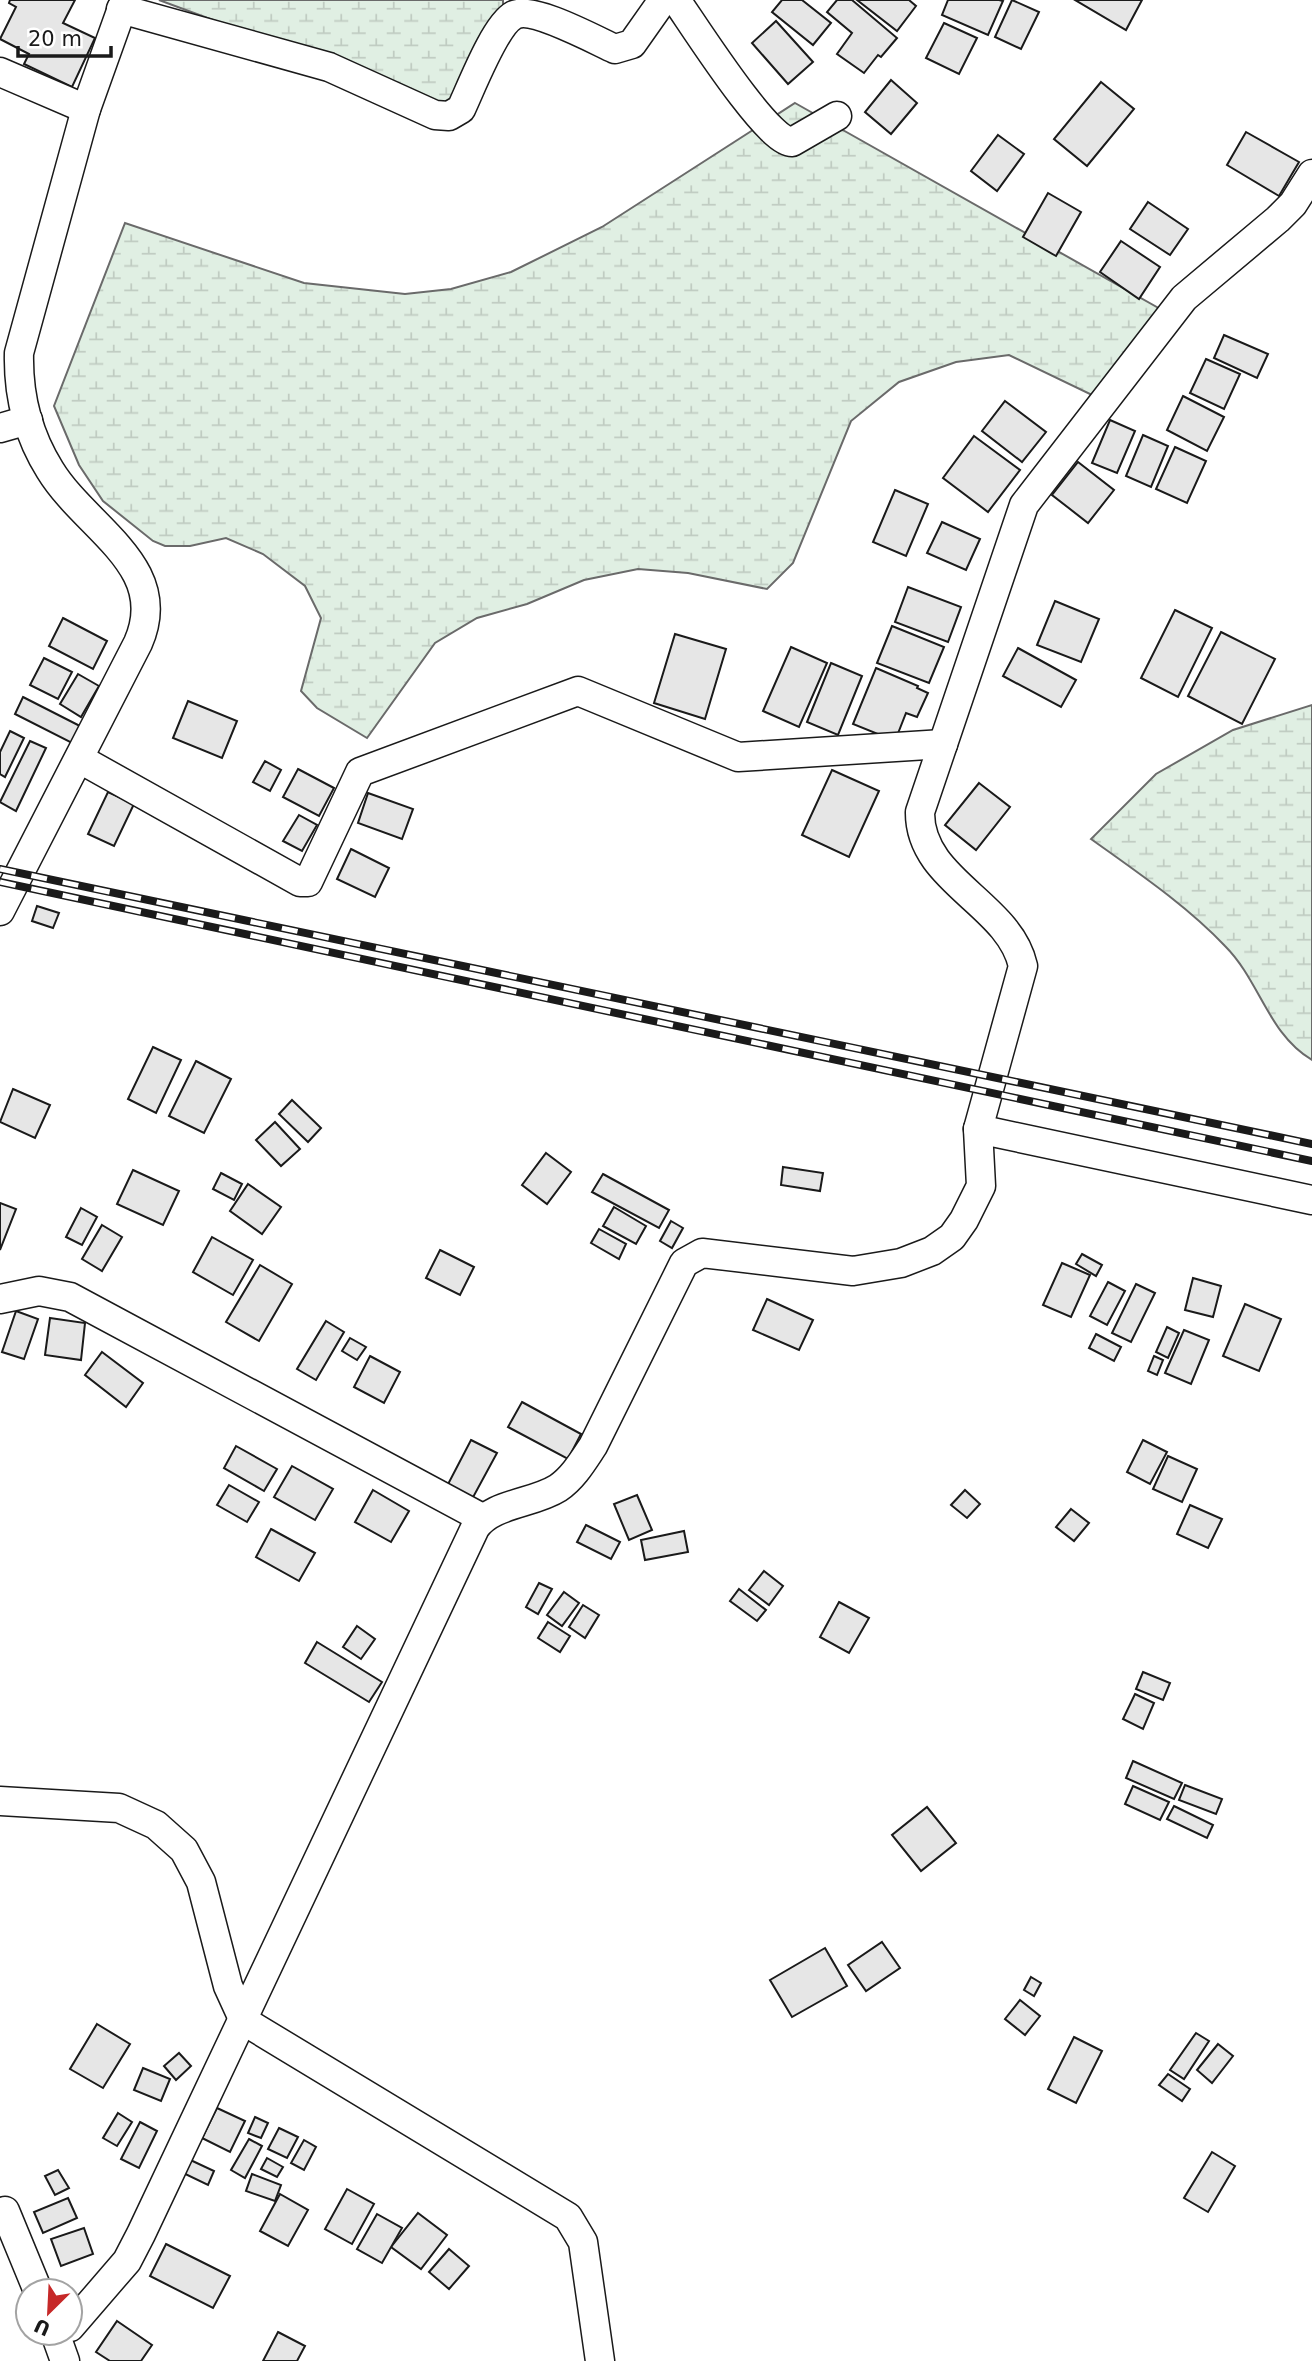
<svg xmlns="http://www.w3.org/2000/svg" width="1312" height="2361" font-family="'DejaVu Sans',sans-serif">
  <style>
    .wetland { fill: url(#wetland-marsh); stroke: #6a6a6a; stroke-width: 2 }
    .building { fill: #e6e6e6; stroke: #1a1a1a; stroke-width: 2 }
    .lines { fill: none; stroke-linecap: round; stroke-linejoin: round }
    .minor-casing { stroke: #1a1a1a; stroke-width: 31 }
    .minor { stroke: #fff; stroke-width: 28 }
    .rail-casing { stroke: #1a1a1a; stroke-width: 8 }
    .rail { stroke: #fff; stroke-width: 5; stroke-dasharray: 16; stroke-linecap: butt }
  </style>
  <defs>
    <pattern id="wetland-marsh" width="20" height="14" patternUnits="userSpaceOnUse" patternTransform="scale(1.75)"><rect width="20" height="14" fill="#e0efe3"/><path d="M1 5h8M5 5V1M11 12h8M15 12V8" fill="none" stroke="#c0ccc2"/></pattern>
  </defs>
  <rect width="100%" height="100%" fill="#fff"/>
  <g class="wetland">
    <polygon points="159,0 503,0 503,6 448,107"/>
    <polygon points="795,103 1162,310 1092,395 1009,355 956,362 899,382 851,421 793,563 767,589 688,573 638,569 584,580 527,604 477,618 435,643 367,738 317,708 301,691 321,618 305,586 263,554 226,538 190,546 165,546 153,541 103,501 79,465 54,406 125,223 304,283 405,294 451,289 511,272 602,227"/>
    <path d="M1312,705V1060C1268,1034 1260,981 1225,946C1186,905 1137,872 1091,839L1156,774L1233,730Z"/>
  </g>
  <g class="building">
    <polygon points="10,0 75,0 63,23 95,38 72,87 24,64 29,54 0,39 16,7 9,3"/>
    <polygon points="782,0 802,0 831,23 813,45 772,12"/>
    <polygon points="837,0 852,0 897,38 881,57 878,55 864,73 837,54 852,33 827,12"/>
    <polygon points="857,0 909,0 916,6 897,31"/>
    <polygon points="948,0 999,0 1003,1 988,35 942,15"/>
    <polygon points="1012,0 1039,12 1021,49 995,37"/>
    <polygon points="1075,0 1142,0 1126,30"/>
    <polygon points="776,21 813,62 788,84 752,43"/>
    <polygon points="944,23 977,38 959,74 926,58"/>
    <polygon points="891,80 917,103 891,134 865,112"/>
    <polygon points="1101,82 1134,109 1087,166 1054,139"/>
    <polygon points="1246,132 1299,162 1279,196 1227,165"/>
    <polygon points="998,135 1024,154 997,191 971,171"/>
    <polygon points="1048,193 1081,212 1056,256 1023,237"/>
    <polygon points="1148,202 1188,229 1170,255 1130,229"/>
    <polygon points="1121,241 1160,267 1139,299 1100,272"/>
    <polygon points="1224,335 1268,354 1257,378 1214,358"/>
    <polygon points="1206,359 1240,374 1224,409 1190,393"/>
    <polygon points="1183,396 1224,417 1207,451 1167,430"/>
    <polygon points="1005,401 1046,432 1022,462 982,431"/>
    <polygon points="1110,420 1135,431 1117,473 1092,463"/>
    <polygon points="1143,435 1168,446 1151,487 1126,476"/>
    <polygon points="974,436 1020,470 988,512 943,478"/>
    <polygon points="1175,447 1206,461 1187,503 1156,489"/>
    <polygon points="1078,462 1114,490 1088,523 1052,495"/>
    <polygon points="895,490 928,504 906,556 873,542"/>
    <polygon points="942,522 980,539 966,570 927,553"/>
    <polygon points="908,587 961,607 948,642 895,622"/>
    <polygon points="1055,601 1099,619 1081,662 1037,645"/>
    <polygon points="1175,610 1212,628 1178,697 1141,678"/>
    <polygon points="63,618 107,641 93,669 49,646"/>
    <polygon points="892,626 944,647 929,683 877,663"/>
    <polygon points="1221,632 1275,659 1242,724 1188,696"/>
    <polygon points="675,634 726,649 705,719 654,703"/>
    <polygon points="791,647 827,663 799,727 763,711"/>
    <polygon points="1018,648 1076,680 1061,707 1003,676"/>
    <polygon points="44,658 72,672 58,699 30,685"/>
    <polygon points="831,663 862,676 838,735 807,722"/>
    <polygon points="876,668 918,686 917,688 928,693 917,717 906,713 895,741 853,724"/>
    <polygon points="78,674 99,686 81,717 60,704"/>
    <polygon points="23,697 80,726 72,743 15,714"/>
    <polygon points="188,701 237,721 222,758 173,738"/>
    <polygon points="10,731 24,738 5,777 0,774 0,752"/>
    <polygon points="30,741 46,748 16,811 0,802"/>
    <polygon points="265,761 281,770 270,791 253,782"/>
    <polygon points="298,769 334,788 319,816 283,797"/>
    <polygon points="832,770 879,791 849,857 802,835"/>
    <polygon points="979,783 1010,807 976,850 945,825"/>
    <polygon points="108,792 134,804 114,846 88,834"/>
    <polygon points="368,793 413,809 402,839 358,823"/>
    <polygon points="299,815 317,825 302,851 283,841"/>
    <polygon points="351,849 389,868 375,897 337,879"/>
    <polygon points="37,906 59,913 53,928 32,921"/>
    <polygon points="153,1047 181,1060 156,1113 128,1099"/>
    <polygon points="196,1061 231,1079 204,1133 169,1116"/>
    <polygon points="13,1089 50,1105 35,1138 0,1122"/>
    <polygon points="292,1100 321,1128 308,1142 279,1114"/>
    <polygon points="275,1122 300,1149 281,1166 256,1140"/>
    <polygon points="546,1153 571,1172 547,1204 522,1185"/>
    <polygon points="783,1167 823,1173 820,1191 781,1185"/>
    <polygon points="133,1170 179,1191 163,1225 117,1204"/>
    <polygon points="221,1173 242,1184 234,1200 213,1189"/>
    <polygon points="603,1174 669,1210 659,1228 592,1192"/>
    <polygon points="248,1184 281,1207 262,1234 230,1211"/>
    <polygon points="0,1203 16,1209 0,1250"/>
    <polygon points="614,1207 646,1226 636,1244 603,1226"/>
    <polygon points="81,1208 97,1217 82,1245 66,1237"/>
    <polygon points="671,1221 683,1228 672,1248 660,1241"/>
    <polygon points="102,1225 122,1237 102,1271 82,1259"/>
    <polygon points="599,1229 626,1244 619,1259 591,1243"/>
    <polygon points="212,1237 253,1260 233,1295 193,1272"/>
    <polygon points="440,1250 474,1267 460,1295 426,1278"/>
    <polygon points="1082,1254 1102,1265 1096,1276 1076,1264"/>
    <polygon points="1062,1263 1090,1275 1071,1317 1043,1305"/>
    <polygon points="260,1265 292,1284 259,1341 226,1322"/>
    <polygon points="1193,1278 1221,1286 1213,1317 1185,1310"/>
    <polygon points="1108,1282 1125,1291 1107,1325 1090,1316"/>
    <polygon points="1136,1284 1155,1293 1131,1342 1112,1333"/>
    <polygon points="767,1299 813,1320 799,1350 753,1330"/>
    <polygon points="1245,1304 1281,1319 1259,1371 1223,1356"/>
    <polygon points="16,1311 38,1319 24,1359 2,1352"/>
    <polygon points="50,1318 85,1323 81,1360 45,1355"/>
    <polygon points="326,1321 344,1332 316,1380 297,1369"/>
    <polygon points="1167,1327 1179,1333 1168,1358 1156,1352"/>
    <polygon points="1184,1330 1209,1340 1191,1384 1165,1373"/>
    <polygon points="1096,1334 1121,1347 1114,1361 1089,1348"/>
    <polygon points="350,1338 366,1347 357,1360 342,1351"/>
    <polygon points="102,1352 143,1383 126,1407 85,1375"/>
    <polygon points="370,1356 400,1372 384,1403 354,1387"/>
    <polygon points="1154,1356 1163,1360 1157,1375 1148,1371"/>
    <polygon points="522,1402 581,1434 568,1459 508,1427"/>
    <polygon points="471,1440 497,1453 471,1501 446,1488"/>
    <polygon points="1143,1440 1167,1452 1150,1484 1127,1472"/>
    <polygon points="236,1446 277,1469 264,1491 224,1468"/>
    <polygon points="1168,1456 1197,1469 1182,1502 1153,1489"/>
    <polygon points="292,1466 333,1489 315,1520 274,1497"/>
    <polygon points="229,1485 259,1502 247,1522 217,1505"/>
    <polygon points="373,1490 409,1511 391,1542 355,1522"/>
    <polygon points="965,1490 980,1504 967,1518 951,1505"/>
    <polygon points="637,1495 652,1530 629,1540 614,1504"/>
    <polygon points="1190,1505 1222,1519 1208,1548 1177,1534"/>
    <polygon points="1071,1509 1089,1523 1074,1541 1056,1527"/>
    <polygon points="586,1525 620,1542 611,1559 577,1542"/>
    <polygon points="271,1529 315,1553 299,1581 256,1557"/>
    <polygon points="684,1531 688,1552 645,1560 641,1540"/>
    <polygon points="764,1571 783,1586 769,1605 749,1590"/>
    <polygon points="539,1583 552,1589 538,1614 526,1607"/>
    <polygon points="739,1589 766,1610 757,1621 730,1601"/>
    <polygon points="564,1592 579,1603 562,1626 547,1615"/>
    <polygon points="839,1602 869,1618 849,1653 820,1637"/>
    <polygon points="583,1605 599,1615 585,1638 569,1627"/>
    <polygon points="548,1622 570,1636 560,1652 538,1638"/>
    <polygon points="357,1626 375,1639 361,1659 343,1647"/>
    <polygon points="317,1642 382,1682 369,1702 305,1663"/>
    <polygon points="1143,1672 1170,1683 1163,1700 1136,1689"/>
    <polygon points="1135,1694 1154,1703 1143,1729 1123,1719"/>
    <polygon points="1133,1761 1182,1783 1174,1799 1126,1778"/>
    <polygon points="1185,1785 1222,1799 1216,1814 1179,1800"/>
    <polygon points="1133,1786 1169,1802 1160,1820 1125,1804"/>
    <polygon points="1174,1806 1213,1825 1207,1838 1167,1819"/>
    <polygon points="927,1807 956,1843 921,1871 892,1835"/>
    <polygon points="882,1942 900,1968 866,1991 848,1965"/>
    <polygon points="825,1948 847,1986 792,2017 770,1980"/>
    <polygon points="1031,1977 1041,1983 1034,1996 1024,1990"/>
    <polygon points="1020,2000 1040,2016 1025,2035 1005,2019"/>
    <polygon points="97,2024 130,2044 103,2088 70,2069"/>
    <polygon points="1196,2033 1209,2041 1184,2079 1170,2070"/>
    <polygon points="1074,2037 1102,2051 1076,2103 1048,2089"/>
    <polygon points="1218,2044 1233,2056 1212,2083 1197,2070"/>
    <polygon points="179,2053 191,2066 176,2080 164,2066"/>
    <polygon points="143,2068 170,2079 161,2101 134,2090"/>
    <polygon points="1168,2074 1190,2089 1182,2101 1159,2085"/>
    <polygon points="217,2108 245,2121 230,2152 202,2138"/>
    <polygon points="118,2113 132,2122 117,2146 103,2138"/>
    <polygon points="255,2117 268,2123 261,2138 248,2133"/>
    <polygon points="140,2122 157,2131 139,2168 121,2159"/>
    <polygon points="279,2128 298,2137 287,2158 268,2149"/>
    <polygon points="249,2139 262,2146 245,2178 231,2170"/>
    <polygon points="304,2140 316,2147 304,2170 291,2163"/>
    <polygon points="1212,2152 1235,2166 1208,2212 1184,2198"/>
    <polygon points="184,2157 214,2171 208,2185 177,2170"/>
    <polygon points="267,2158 283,2167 277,2177 261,2169"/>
    <polygon points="58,2170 69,2188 55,2195 45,2176"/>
    <polygon points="252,2174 281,2185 275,2201 246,2191"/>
    <polygon points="347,2189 374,2204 352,2244 325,2229"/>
    <polygon points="280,2194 308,2210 288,2246 260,2231"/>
    <polygon points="68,2198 77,2218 43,2233 34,2212"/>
    <polygon points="418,2213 447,2235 421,2269 391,2247"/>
    <polygon points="377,2214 402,2228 382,2263 357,2249"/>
    <polygon points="84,2228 93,2254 61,2266 51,2239"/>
    <polygon points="166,2244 230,2276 213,2308 150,2276"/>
    <polygon points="449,2249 469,2266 449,2289 429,2272"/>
    <polygon points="117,2321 152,2345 141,2361 110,2361 96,2352"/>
    <polygon points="278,2332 305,2346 297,2361 263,2361"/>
  </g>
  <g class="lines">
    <g class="minor-casing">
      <g id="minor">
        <path d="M676,0C693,24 768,143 792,142L837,116"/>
        <path d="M121,9L329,67L435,115L449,116L461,109C471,88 495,25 514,15C533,6 595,40 615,49L632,44L663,0"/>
        <polyline points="0,72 86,109"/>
        <polyline points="0,428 28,420"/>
        <polyline points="80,759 300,882 308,882 360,772 578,691 738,757 943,744"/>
        <path d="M0,911L138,643C172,566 86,529 50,470C28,435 18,394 19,353L86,109L125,0"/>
        <polyline points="978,1129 1312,1200"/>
        <polyline points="0,1299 39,1291 70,1297 482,1518"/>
        <polyline points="0,1801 119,1808 156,1825 184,1850 201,1882 228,1986 244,2021 568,2217 583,2242 600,2361"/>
        <polyline points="5,2211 38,2291"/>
        <path d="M70,2327L127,2261L141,2234L475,1528C492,1503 533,1504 558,1488C573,1478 583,1461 593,1446L684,1263L702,1253L853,1271L901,1263L932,1251L952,1237L964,1220L981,1186L978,1129L1023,966C1009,903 919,881 920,812L1024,505L1184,298L1278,219L1293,204L1312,174"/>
        <polyline points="55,2333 65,2361"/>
      </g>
    </g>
    <use href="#minor" class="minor"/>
    <g class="rail-casing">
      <g id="rail">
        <polyline points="0,869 1312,1144"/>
        <polyline points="0,882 1312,1161"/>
      </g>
    </g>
    <use href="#rail" class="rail"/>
  </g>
  <g transform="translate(49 2312) rotate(204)"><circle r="33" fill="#ffffff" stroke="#a3a3a3" stroke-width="2"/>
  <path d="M0-5L12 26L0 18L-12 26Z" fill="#c62828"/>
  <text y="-10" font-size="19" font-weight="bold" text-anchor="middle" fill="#1a1a1a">U</text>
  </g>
  <path d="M18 46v10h93v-10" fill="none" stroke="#1a1a1a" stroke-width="3.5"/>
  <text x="28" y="46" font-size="21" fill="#1a1a1a" stroke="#ffffff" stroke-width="5" paint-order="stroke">20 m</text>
</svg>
